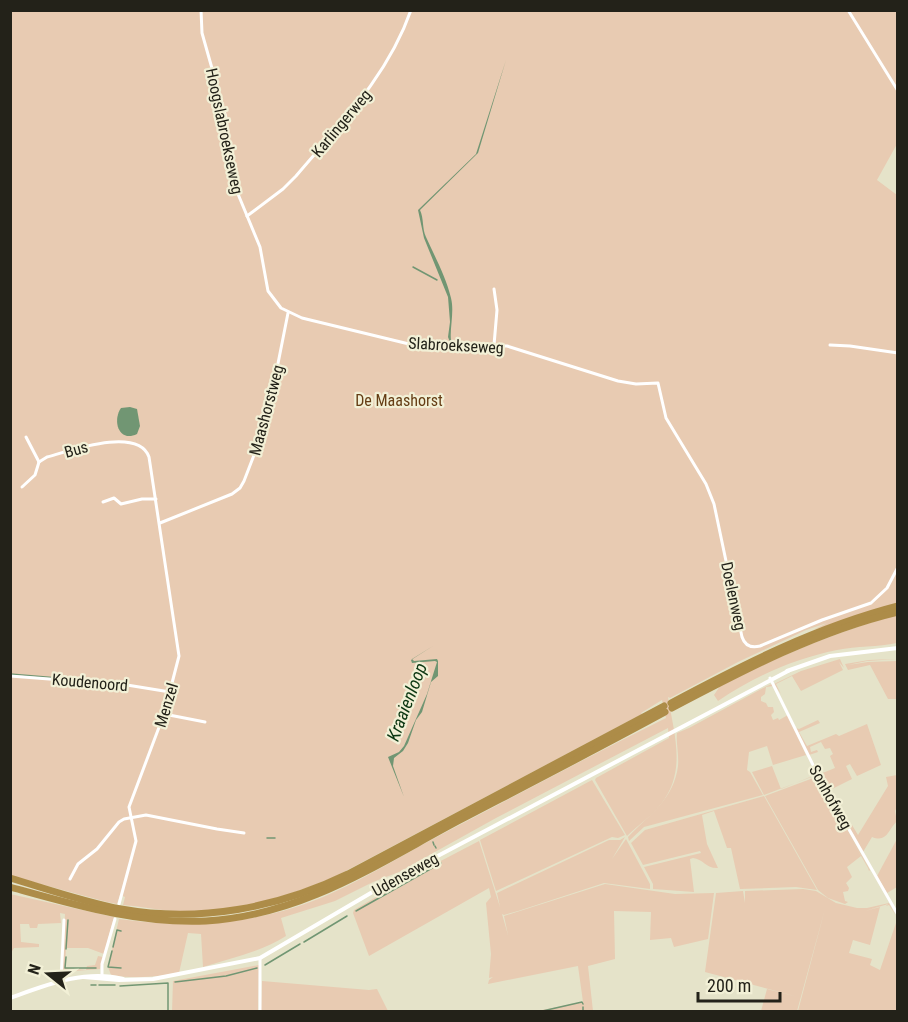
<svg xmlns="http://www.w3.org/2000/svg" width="908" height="1022" font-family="'Roboto Condensed',sans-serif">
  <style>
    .green { fill: #e8cbb2 }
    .water { fill: #719673 }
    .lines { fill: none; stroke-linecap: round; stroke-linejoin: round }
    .stream { stroke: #719673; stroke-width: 1.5 }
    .minor { stroke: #fff; stroke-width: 3 }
    .tertiary { stroke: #fff; stroke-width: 4 }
    .motorway { stroke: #ad8c48; stroke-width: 7 }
    .labels { text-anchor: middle; stroke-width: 4.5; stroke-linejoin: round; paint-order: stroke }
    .street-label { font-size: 16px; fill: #232219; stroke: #f2f0d6 }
    .park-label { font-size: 16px; fill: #653d14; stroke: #f2f0d6 }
    .water-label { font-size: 18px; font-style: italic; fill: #0c3712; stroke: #f2f0d6 }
  </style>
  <rect width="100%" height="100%" fill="#e5e3c9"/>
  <g class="green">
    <path d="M10,11H897V144L877,180L897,195V603L813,630L827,623L806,630L738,662L670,698L668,697C674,734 687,771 661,804C652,816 638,825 627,836L595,780L596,778L669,738L668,728L496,818L399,872L373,882L335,901L281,918L286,936C261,952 231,958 203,967L201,934L188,933L179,973C156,977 134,979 111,975L108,967L119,919C192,929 265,924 332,893C372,875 409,851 448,831C521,793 593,754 666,718L662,700L641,713L642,714L340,874C288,898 232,913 173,911C156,910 140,906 123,905L125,897L120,895L117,904L107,902L11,876Z"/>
    <path d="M897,615V643C878,647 857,646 837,650C796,658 753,677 718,701L714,695L720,686C777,657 835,632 897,615Z"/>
    <polygon points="840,659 844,668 839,662 843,670 801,691 792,676 776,684 781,694 774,684 801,671"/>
    <polygon points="897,659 867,661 848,665 868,662 897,661 897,699 888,699 870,665 848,670 845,664 869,660"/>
    <path d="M772,684L773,686L766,687L765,694L761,697V701L766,703L768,707H773L774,712L771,715L773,720L778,718L779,720L788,715L810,764L806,755L773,765L767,746L749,752L747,770L750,772L763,795L644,827L629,841L628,837C649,815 674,799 678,766C679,755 676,743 677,733L689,728L767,686Z"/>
    <polygon points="818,720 820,723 799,732 807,746 836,734 839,736 867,724 881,765 857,776 850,764 846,766 852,779 828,791 811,758 820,774 835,768 830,756 833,754 830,748 825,749 821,742 810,747 811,752 817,750 818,752 809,755 796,728 799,729"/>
    <polygon points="772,766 781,789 815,775 811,766 816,774 814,776 764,795 752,772"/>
    <path d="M897,775V807L895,811L897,821C888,830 887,843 872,837L863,852L849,827L852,825L858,835L888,786L886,777Z"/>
    <polygon points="816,777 818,777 870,870 869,871 868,868 848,833 861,856 847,867 852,877 846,883 849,888 848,891 843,892 845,901 848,902 845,904 828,898 818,890 765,796"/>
    <polygon points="592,780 625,835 618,838 612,837 496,891 480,840"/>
    <path d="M764,796L817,890L796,887L740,889L731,848H727L714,811L702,815L707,844L718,868C707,869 703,859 693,858L690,859L694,892L653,889V884L644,867L701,853L700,851L643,865L631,843L645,830Z"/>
    <polygon points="625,837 612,859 626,839 650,884 650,889 604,883 518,911 504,915 502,914 508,935 504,916 605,884 675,894 714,893 708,939 674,947 671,938 650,940 651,912 614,911 615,959 588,966 593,1011 537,1011 583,1002 578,966 488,984 489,980 493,977 489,978 491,954 486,903 491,897 489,888 369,956 353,913 354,910 410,877 479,841 500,907 497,893 609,840 620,840"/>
    <polygon points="897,839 897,887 887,893 877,876"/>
    <polygon points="803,889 816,891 836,903 857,908 867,908 889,903 896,916 889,905 886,906 888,904 865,911 880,907 870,945 853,940 849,953 872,959 870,965 880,970 897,920 897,1011 798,1011 825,909 797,1011 761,1011 767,989 798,997 705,972 716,893 743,891 745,903 745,891"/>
    <polygon points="10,894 114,917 104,954 88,948 66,948 65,968 86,970 87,966 95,965 98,956 103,957 100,969 62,972 65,914 60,913 61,923 38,924 37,928 30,928 29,924 20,924 21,942 39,944 39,947 14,948 11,953 12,903 11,902"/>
    <polygon points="259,965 258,1011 172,1012 173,981"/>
    <polygon points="262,981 369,990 377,989 388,1011 261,1012"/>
  </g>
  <g class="water">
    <path d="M506,60L478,153L420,210C424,218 422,229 426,237C435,257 446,277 451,298C455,314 448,333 452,345H451L448,337L450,322L448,297L424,238L418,210L476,154Z"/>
    <path d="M130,407L137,409L140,426L137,434C119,443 112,421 121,408Z"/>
    <polygon points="433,646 412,659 414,661 437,659 438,661 438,676 431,682 422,712 416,720 408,743 403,751 394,758 393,766 404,797 388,757 399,752 404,746 427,694 437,662 435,661 412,663 411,660"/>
  </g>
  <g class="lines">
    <g class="stream">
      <polyline points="413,267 437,280"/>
      <polyline points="10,674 58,678"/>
      <polyline points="267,838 275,838"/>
      <polyline points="433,842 434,845"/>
      <polyline points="435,846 436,848"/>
      <polyline points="356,911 441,863"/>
      <polyline points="304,942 347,916"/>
      <polyline points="113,947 117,930 121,931"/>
      <polyline points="66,949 68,920"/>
      <polyline points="112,951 108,967 121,968"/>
      <polyline points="66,957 65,968 96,968"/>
      <polyline points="265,965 300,944"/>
      <polyline points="175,982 226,976 257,968"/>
      <polyline points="91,985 96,985"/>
      <polyline points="99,985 115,985"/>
      <polyline points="120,986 168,983 168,1012"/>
      <polyline points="583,1007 583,1012"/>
      <polyline points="497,1012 498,1012"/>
      <polyline points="538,1012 582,1002 583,1004"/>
    </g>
    <g class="minor">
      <path d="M201,10L202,33L226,118L233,182L260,247L268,291L281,308L302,318L409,344L428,346H507L618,381L636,384L658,383L666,418L706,484L714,504L742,637C745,646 752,648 760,646L822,620L871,603L887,588L898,567"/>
      <polyline points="848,10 898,91"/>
      <path d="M247,216L283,189L296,176C340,124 388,76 411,10"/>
      <polyline points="494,345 497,310 494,289"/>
      <polyline points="830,345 850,346 898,353"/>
      <polyline points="26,437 39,462"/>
      <path d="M39,462L47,457C69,451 138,426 149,457L179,656L164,714L129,807L136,841L119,904"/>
      <polyline points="22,487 35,475 39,462"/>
      <polyline points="103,502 114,498 121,504 142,499 156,499"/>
      <polyline points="160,523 232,494 240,488 244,481 266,424 288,313"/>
      <polyline points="10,676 127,685 170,692"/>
      <polyline points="770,678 818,775 898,915"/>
      <polyline points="164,714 205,722"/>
      <polyline points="70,879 78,864 97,849 119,822 124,819 146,815 217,829 244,833"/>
      <polyline points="260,958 260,1012"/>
      <polyline points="102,978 102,964 115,919"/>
      <polyline points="61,981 64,920"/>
    </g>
    <g class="tertiary">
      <polyline points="787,671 830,656 898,648"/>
      <polyline points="84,977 119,980 153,979 260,958 398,877 788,671"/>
      <path d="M10,998C46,985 85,969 123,979"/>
    </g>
    <g class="motorway">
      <path d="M671,703C744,664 817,627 898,606"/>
      <path d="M672,708C744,670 818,631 898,612"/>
      <path d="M10,878C47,889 84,902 121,909C199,923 278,908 348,874L664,706"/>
      <path d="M10,887C75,905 138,924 206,921C304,915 377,864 460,820C529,784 597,749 665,712"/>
    </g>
  </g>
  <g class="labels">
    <g class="street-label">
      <text transform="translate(341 123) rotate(-50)" y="6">Karlingerweg</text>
      <text transform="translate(225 131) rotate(78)" y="6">Hoogslabroekseweg</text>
      <text transform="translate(456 345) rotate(3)" y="6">Slabroekseweg</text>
      <text transform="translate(266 410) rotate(-75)" y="6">Maashorstweg</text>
      <text transform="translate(76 449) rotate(-16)" y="6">Bus</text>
      <text transform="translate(734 596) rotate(78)" y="6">Doelenweg</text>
      <text transform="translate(90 682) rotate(5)" y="6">Koudenoord</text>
      <text transform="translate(166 705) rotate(-73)" y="6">Menzel</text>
      <text transform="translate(831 797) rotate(61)" y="6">Sonhofweg</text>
      <text transform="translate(405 874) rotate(-29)" y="6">Udenseweg</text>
    </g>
    <g class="park-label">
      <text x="399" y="406">De Maashorst</text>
    </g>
    <g class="water-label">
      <text transform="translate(407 702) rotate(-69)" y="6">Kraaienloop</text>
    </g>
  </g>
  <rect width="908" height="1022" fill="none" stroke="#232219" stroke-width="24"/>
  <g transform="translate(48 974) rotate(288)" stroke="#f2f0d6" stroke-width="4.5" paint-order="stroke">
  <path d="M0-4.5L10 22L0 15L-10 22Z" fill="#232219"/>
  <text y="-9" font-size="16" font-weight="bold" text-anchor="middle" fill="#232219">N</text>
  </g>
  <path d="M698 992v9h82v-9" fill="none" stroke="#232219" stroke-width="3"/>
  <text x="707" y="992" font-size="18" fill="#232219" stroke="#f2f0d6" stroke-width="4.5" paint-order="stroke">200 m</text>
</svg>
